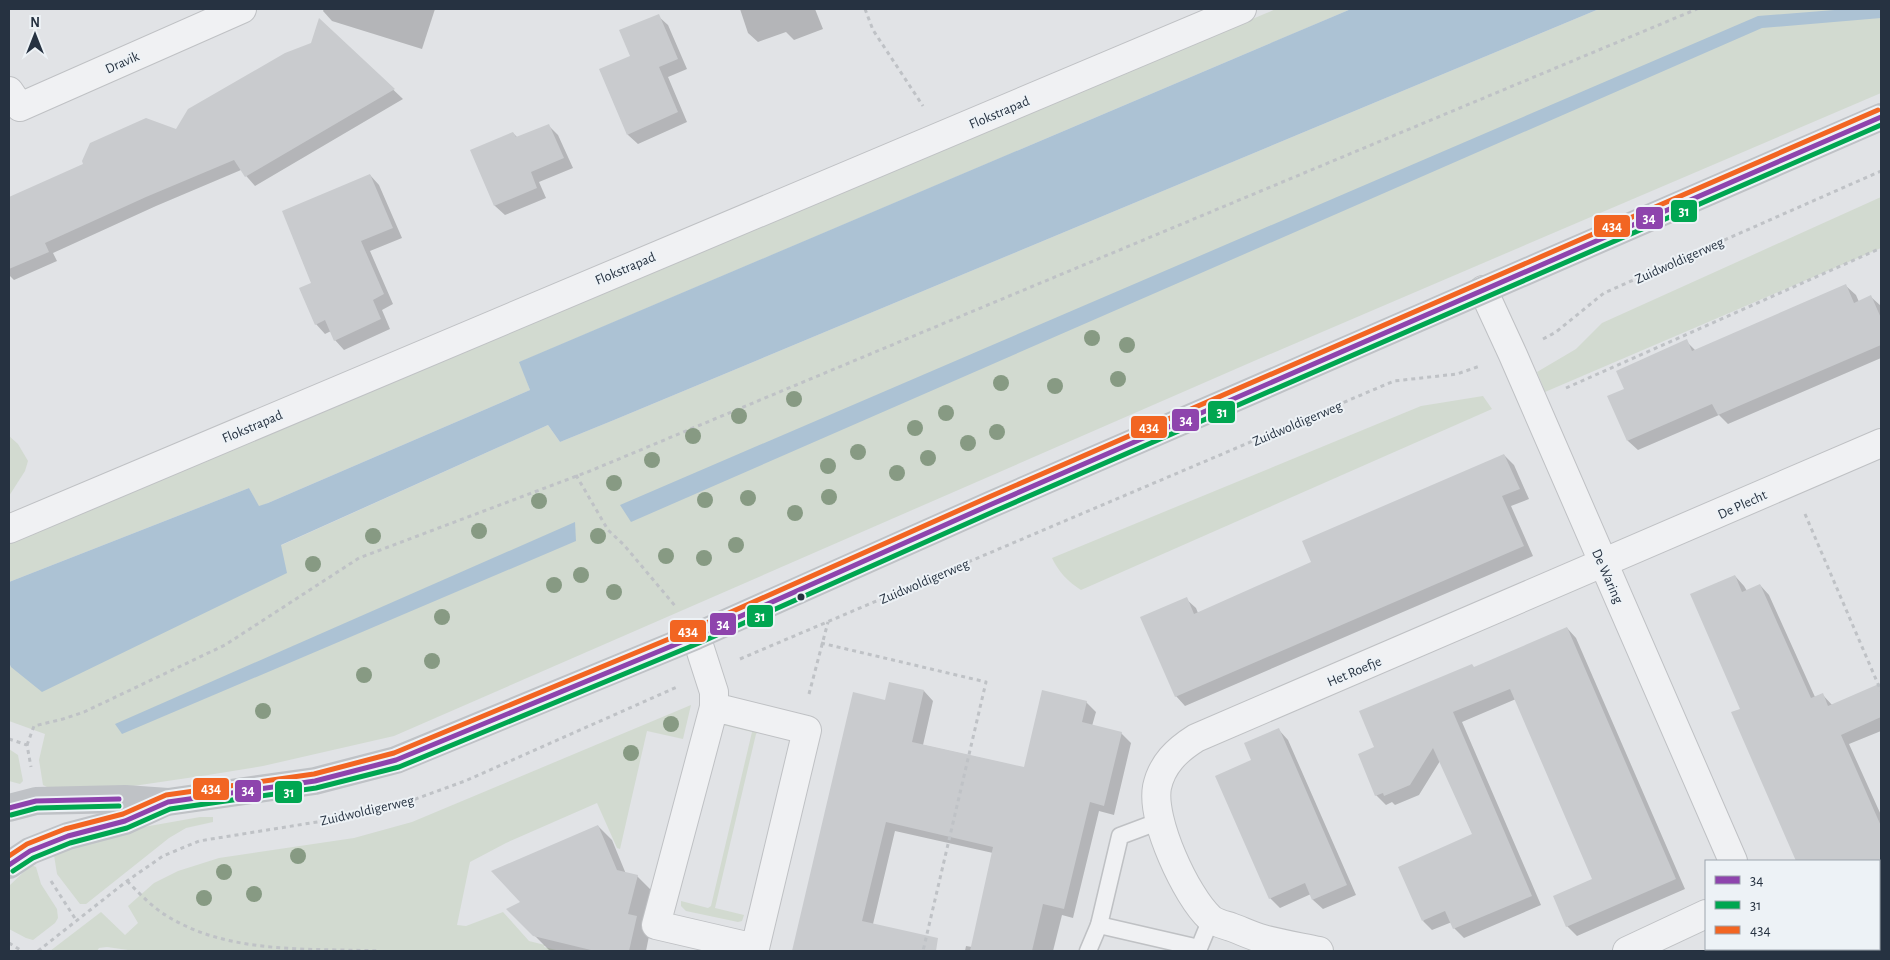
<svg xmlns="http://www.w3.org/2000/svg" width="1890" height="960" font-family="'Alegreya Sans',sans-serif">
  <style>
    .green { fill: #d2dad0 }
    .water { fill: #acc2d4 }
    .shadow { fill: #0003 }
    .building { fill: #c9cbce }
    .lines { fill: none; stroke-linecap: round; stroke-linejoin: round }
    .service-casing { stroke: #bfc1c4; stroke-width: 19 }
    .minor-casing { stroke: #bfc1c4; stroke-width: 30 }
    .path { stroke: #bfc2c6; stroke-width: 3; stroke-dasharray: 4 4; stroke-linecap: butt }
    .service { stroke: #f0f1f3; stroke-width: 16 }
    .minor { stroke: #f0f1f3; stroke-width: 28 }
    .secondary { stroke: #bfc2c6; stroke-width: 28 }
    .bus-1-casing { stroke: #edf2f6; stroke-width: 9 }
    .bus-2-casing { stroke: #edf2f6; stroke-width: 9 }
    .bus-3-casing { stroke: #edf2f6; stroke-width: 9 }
    .bus-1 { stroke: #8e44ad; stroke-width: 5 }
    .bus-2 { stroke: #00a651; stroke-width: 5 }
    .bus-3 { stroke: #f26522; stroke-width: 5 }
    .tree { fill: #879a83 }
    .bus-dot { fill: #263241; stroke: #edf2f6; stroke-width: 2 }
    .labels { text-anchor: middle; stroke-width: 4; stroke-linejoin: round; paint-order: stroke }
    .street-label { font-size: 14px; fill: #263241; stroke: #edf2f6 }
    .line-badge { stroke: #edf2f6; stroke-width: 2 }
    .badge-label { font-size: 14px; text-anchor: middle; font-weight: bold; fill: #fff }
  </style>
  <rect width="100%" height="100%" fill="#e1e3e6"/>
  <g class="green">
    <polygon points="1276,9 1351,9 520,362 530,390 268,503 259,507 249,488 9,582 9,540"/>
    <polygon points="1599,9 1881,9 1881,93 1254,361 394,736 263,766 208,775 106,790 49,788 43,785 39,760 45,734 9,721 9,663 11,667 548,425 560,442 614,420"/>
    <polygon points="1881,197 1881,248 1545,392 1537,372 1576,349 1602,323"/>
    <path d="M1483,396L1492,409L1081,590C1068,582 1058,571 1052,558L1421,406Z"/>
    <polygon points="9,436 18,444 28,461 25,471 9,496"/>
    <polygon points="691,705 683,739 647,731 620,849 617,848 597,803 506,843 470,862 457,925 466,926 503,912 529,941 545,945 544,947 560,951 135,951 107,947 99,948 97,951 50,951 101,912 125,935 138,923 128,906 154,883 178,871 219,858 354,838 412,822"/>
    <polygon points="724,721 786,735 785,739 758,732 756,734 715,908 744,915 742,921 738,922 686,911 681,906 681,901 708,908 711,906 752,732 723,725"/>
    <polygon points="9,749 18,755 23,781 20,784 9,781"/>
    <polygon points="200,817 213,817 213,822 186,828 169,838 86,904 80,904 57,874 54,855 110,833"/>
    <polygon points="31,865 36,867 41,884 57,909 58,918 55,923 33,940 26,938 9,929 9,886"/>
  </g>
  <g class="water">
    <polygon points="1351,9 1599,9 614,420 560,442 548,425 281,545 287,573 42,692 11,667 9,663 9,582 249,488 259,506 268,503 530,390 519,362"/>
    <polygon points="1847,9 1881,9 1881,18 1762,28 631,522 620,505 1758,16"/>
    <polygon points="575,522 576,541 122,734 115,724"/>
  </g>
  <g class="shadow">
    <polygon points="324,9 435,9 422,49 332,21 323,11"/>
    <polygon points="740,9 815,9 823,29 794,40 786,32 758,42 748,33"/>
    <polygon points="658,16 668,25 687,69 668,77 687,122 638,144 628,135 631,56"/>
    <polygon points="320,20 403,99 255,186 241,170 156,206 53,253 57,261 14,280 9,275 9,198 84,165 176,131 312,44"/>
    <polygon points="548,125 558,135 573,168 539,182 546,198 505,215 495,206 472,151 513,133 518,138"/>
    <polygon points="370,175 379,185 402,238 370,251 393,304 382,310 390,329 344,350 335,340 331,331 325,334 316,324 313,284"/>
    <polygon points="1846,286 1856,295 1859,302 1871,297 1881,306 1881,358 1728,424 1719,415 1638,450 1628,441 1626,390 1686,341 1696,351"/>
    <polygon points="1504,455 1514,465 1529,499 1511,506 1533,556 1185,706 1176,696 1186,599 1196,608 1198,613 1313,563"/>
    <polygon points="1735,576 1744,586 1747,591 1760,585 1769,595 1815,697 1822,694 1833,706 1874,688 1881,695 1881,731 1849,744 1881,815 1881,951 1846,951 1845,949 1879,949 1879,861 1798,861 1733,713 1741,709"/>
    <polygon points="1567,628 1576,638 1685,889 1577,936 1567,926 1594,880 1516,699 1462,722 1541,905 1464,938 1454,928 1452,922 1432,930 1423,921 1473,835 1440,761 1419,795 1395,805 1392,802 1386,805 1376,795 1376,747 1474,668"/>
    <polygon points="924,691 933,701 923,745 1025,768 1086,702 1096,712 1092,726 1121,733 1131,743 1114,815 1099,811 1073,918 1062,915 1053,951 965,951 966,946 972,947 993,853 895,831 873,924 886,935 882,951 793,951 854,694 886,701"/>
    <polygon points="1279,730 1288,740 1356,895 1323,909 1313,900 1311,894 1280,908 1270,898 1253,761"/>
    <polygon points="598,826 612,840 626,874 637,876 651,890 650,931 646,951 549,950 508,909 522,902"/>
  </g>
  <g class="building">
    <polygon points="659,14 678,59 659,67 678,112 627,135 599,69 630,56 619,30"/>
    <polygon points="319,18 395,89 245,177 234,160 146,197 45,243 49,252 9,269 9,197 83,164 82,161 90,143 146,118 176,129 188,109 285,53 311,43"/>
    <polygon points="549,124 564,158 531,172 537,188 494,206 470,150 513,132 516,137"/>
    <polygon points="370,174 393,228 361,241 384,294 373,300 381,319 334,341 325,320 315,325 299,288 311,283 282,211"/>
    <polygon points="1846,284 1854,303 1871,295 1881,318 1881,345 1718,415 1712,404 1627,441 1607,396 1624,389 1616,371 1687,339 1692,351"/>
    <polygon points="1504,454 1520,489 1502,496 1524,546 1175,697 1140,617 1187,597 1194,614 1311,562 1302,541"/>
    <polygon points="1735,575 1742,592 1760,584 1811,698 1823,693 1828,706 1881,683 1881,717 1841,735 1881,826 1881,861 1796,861 1731,712 1740,709 1690,594"/>
    <polygon points="1567,627 1676,879 1566,927 1553,896 1592,879 1510,689 1453,712 1532,896 1453,929 1445,911 1422,921 1398,867 1472,834 1433,748 1410,785 1384,796 1383,793 1375,796 1358,754 1374,747 1359,711 1472,664 1474,667"/>
    <polygon points="889,682 924,690 912,742 1024,767 1042,690 1087,701 1082,722 1122,732 1104,806 1090,802 1064,909 1043,904 1032,951 970,951 993,847 886,822 862,921 938,938 936,951 792,951 853,692 885,700"/>
    <polygon points="1279,728 1347,885 1312,900 1305,883 1269,899 1215,776 1251,760 1244,743"/>
    <polygon points="598,825 617,870 638,875 628,914 637,916 629,951 595,951 533,936 506,909 520,902 491,871"/>
  </g>
  <g class="lines">
    <g class="service-casing">
      <g id="service">
        <polyline points="1099,925 1199,948 1211,919"/>
        <polyline points="1088,951 1099,925 1120,836 1160,821"/>
      </g>
    </g>
    <g class="minor-casing">
      <g id="minor">
        <polyline points="9,91 20,107 242,9"/>
        <polyline points="1483,290 1513,355 1733,861"/>
        <polyline points="9,529 1242,9"/>
        <polyline points="696,636 714,692 714,707 656,925 755,948 807,730 714,707"/>
        <polyline points="1772,949 1773,951"/>
        <path d="M1319,951C1300,947 1281,944 1263,939C1252,936 1242,931 1231,927C1225,925 1215,923 1210,918C1186,896 1151,820 1157,787C1162,764 1177,750 1196,738L1881,443"/>
        <polyline points="1627,951 1706,914"/>
      </g>
    </g>
    <g class="path">
      <polyline points="865,9 873,30 923,106"/>
      <polyline points="1543,339 1556,332 1604,293 1881,171"/>
      <polyline points="1566,388 1881,248"/>
      <polyline points="576,475 608,530 624,545 676,607"/>
      <polyline points="1805,514 1881,691"/>
      <polyline points="821,643 986,682 923,951"/>
      <polyline points="740,659 1394,381 1457,374 1480,366"/>
      <polyline points="809,694 828,622"/>
      <polyline points="9,739 27,745 31,767"/>
      <polyline points="27,745 34,726 63,719 84,712 225,645 359,558 590,471 1697,9"/>
      <polyline points="51,881 76,920"/>
      <path d="M127,881C140,894 152,907 167,916C230,955 310,948 380,951"/>
      <polyline points="9,943 22,951"/>
      <polyline points="38,951 127,881 163,856 199,841 348,817 410,801 465,781 677,687"/>
    </g>
    <use href="#service" class="service"/>
    <use href="#minor" class="minor"/>
    <g class="secondary">
      <polyline points="9,808 36,801 125,799 168,802 315,781 396,760 696,636 992,504 1881,117"/>
      <polyline points="9,865 30,851 68,836 125,821 164,803"/>
    </g>
    <g class="bus-1-casing">
      <g id="bus-1">
        <polyline points="9,808 36,801 119,799"/>
        <polyline points="9,865 30,851 68,836 125,821 168,802 315,781 396,760 696,636 992,504 1881,117"/>
      </g>
    </g>
    <g class="bus-2-casing">
      <g id="bus-2">
        <polyline points="11,815 37,808 119,806"/>
        <polyline points="13,871 33,858 70,843 127,828 170,809 316,788 399,767 699,643 995,511 1881,125"/>
      </g>
    </g>
    <g class="bus-3-casing">
      <polyline id="bus-3" points="9,856 27,844 65,829 123,814 166,795 314,774 394,753 693,629 989,497 1878,110"/>
    </g>
    <use href="#bus-1" class="bus-1"/>
    <use href="#bus-2" class="bus-2"/>
    <use href="#bus-3" class="bus-3"/>
  </g>
  <g class="tree">
    <circle cx="1092" cy="338" r="8"/>
    <circle cx="1127" cy="345" r="8"/>
    <circle cx="1118" cy="379" r="8"/>
    <circle cx="1001" cy="383" r="8"/>
    <circle cx="1055" cy="386" r="8"/>
    <circle cx="794" cy="399" r="8"/>
    <circle cx="946" cy="413" r="8"/>
    <circle cx="739" cy="416" r="8"/>
    <circle cx="915" cy="428" r="8"/>
    <circle cx="997" cy="432" r="8"/>
    <circle cx="693" cy="436" r="8"/>
    <circle cx="968" cy="443" r="8"/>
    <circle cx="858" cy="452" r="8"/>
    <circle cx="928" cy="458" r="8"/>
    <circle cx="652" cy="460" r="8"/>
    <circle cx="828" cy="466" r="8"/>
    <circle cx="897" cy="473" r="8"/>
    <circle cx="614" cy="483" r="8"/>
    <circle cx="829" cy="497" r="8"/>
    <circle cx="748" cy="498" r="8"/>
    <circle cx="705" cy="500" r="8"/>
    <circle cx="539" cy="501" r="8"/>
    <circle cx="795" cy="513" r="8"/>
    <circle cx="479" cy="531" r="8"/>
    <circle cx="373" cy="536" r="8"/>
    <circle cx="598" cy="536" r="8"/>
    <circle cx="736" cy="545" r="8"/>
    <circle cx="666" cy="556" r="8"/>
    <circle cx="704" cy="558" r="8"/>
    <circle cx="313" cy="564" r="8"/>
    <circle cx="581" cy="575" r="8"/>
    <circle cx="554" cy="585" r="8"/>
    <circle cx="614" cy="592" r="8"/>
    <circle cx="442" cy="617" r="8"/>
    <circle cx="432" cy="661" r="8"/>
    <circle cx="364" cy="675" r="8"/>
    <circle cx="263" cy="711" r="8"/>
    <circle cx="671" cy="724" r="8"/>
    <circle cx="631" cy="753" r="8"/>
    <circle cx="298" cy="856" r="8"/>
    <circle cx="224" cy="872" r="8"/>
    <circle cx="254" cy="894" r="8"/>
    <circle cx="204" cy="898" r="8"/>
  </g>
  <circle class="bus-dot" cx="801" cy="597" r="4.5"/>
  <g class="labels">
    <g class="street-label">
      <text transform="translate(122 62) rotate(-24)" y="5">Dravik</text>
      <text transform="translate(999 112) rotate(-23)" y="5">Flokstrapad</text>
      <text transform="translate(1679 260) rotate(-24)" y="5">Zuidwoldigerweg</text>
      <text transform="translate(625 268) rotate(-23)" y="5">Flokstrapad</text>
      <text transform="translate(1297 423) rotate(-23)" y="5">Zuidwoldigerweg</text>
      <text transform="translate(252 426) rotate(-23)" y="5">Flokstrapad</text>
      <text transform="translate(1742 504) rotate(-24)" y="5">De Plecht</text>
      <text transform="translate(1608 576) rotate(66)" y="5">De Waring</text>
      <text transform="translate(924 581) rotate(-23)" y="5">Zuidwoldigerweg</text>
      <text transform="translate(1354 671) rotate(-23)" y="5">Het Roefje</text>
      <text transform="translate(367 810) rotate(-13)" y="5">Zuidwoldigerweg</text>
    </g>
  </g>
  <g class="line-badge">
    <rect x="1670" y="199" width="28" height="24" rx="5" fill="#00a651"/>
    <rect x="1635" y="206" width="29" height="24" rx="5" fill="#8e44ad"/>
    <rect x="1593" y="214" width="38" height="24" rx="5" fill="#f26522"/>
    <rect x="1207" y="400" width="29" height="24" rx="5" fill="#00a651"/>
    <rect x="1171" y="408" width="29" height="24" rx="5" fill="#8e44ad"/>
    <rect x="1130" y="415" width="38" height="24" rx="5" fill="#f26522"/>
    <rect x="746" y="604" width="28" height="24" rx="5" fill="#00a651"/>
    <rect x="709" y="612" width="28" height="24" rx="5" fill="#8e44ad"/>
    <rect x="669" y="619" width="38" height="24" rx="5" fill="#f26522"/>
    <rect x="192" y="777" width="38" height="24" rx="5" fill="#f26522"/>
    <rect x="234" y="779" width="28" height="24" rx="5" fill="#8e44ad"/>
    <rect x="274" y="780" width="29" height="24" rx="5" fill="#00a651"/>
  </g>
  <g class="badge-label">
    <text x="1684" y="216">31</text>
    <text x="1649" y="223">34</text>
    <text x="1612" y="231">434</text>
    <text x="1222" y="417">31</text>
    <text x="1186" y="425">34</text>
    <text x="1149" y="432">434</text>
    <text x="760" y="621">31</text>
    <text x="723" y="629">34</text>
    <text x="688" y="636">434</text>
    <text x="211" y="793">434</text>
    <text x="248" y="795">34</text>
    <text x="289" y="797">31</text>
  </g>
  <rect width="1890" height="960" fill="none" stroke="#263241" stroke-width="20"/>
  <rect x="1705" y="860" width="175" height="90" fill="#edf2f6" stroke="#9da5ae"/>
  <rect x="1715" y="876" width="25" height="8" fill="#8e44ad" stroke="#9da5ae"/>
  <text x="1750" y="885" font-size="15" fill="#263241">34</text>
  <rect x="1715" y="901" width="25" height="8" fill="#00a651" stroke="#9da5ae"/>
  <text x="1750" y="910" font-size="15" fill="#263241">31</text>
  <rect x="1715" y="926" width="25" height="8" fill="#f26522" stroke="#9da5ae"/>
  <text x="1750" y="935" font-size="15" fill="#263241">434</text>
  <g transform="translate(35 35)" stroke="#edf2f6" stroke-width="4" paint-order="stroke">
  <path d="M0-4L9 19L0 12L-9 19Z" fill="#263241"/>
  <text y="-8" font-size="14" font-weight="bold" text-anchor="middle" fill="#263241">N</text>
  </g>
</svg>
